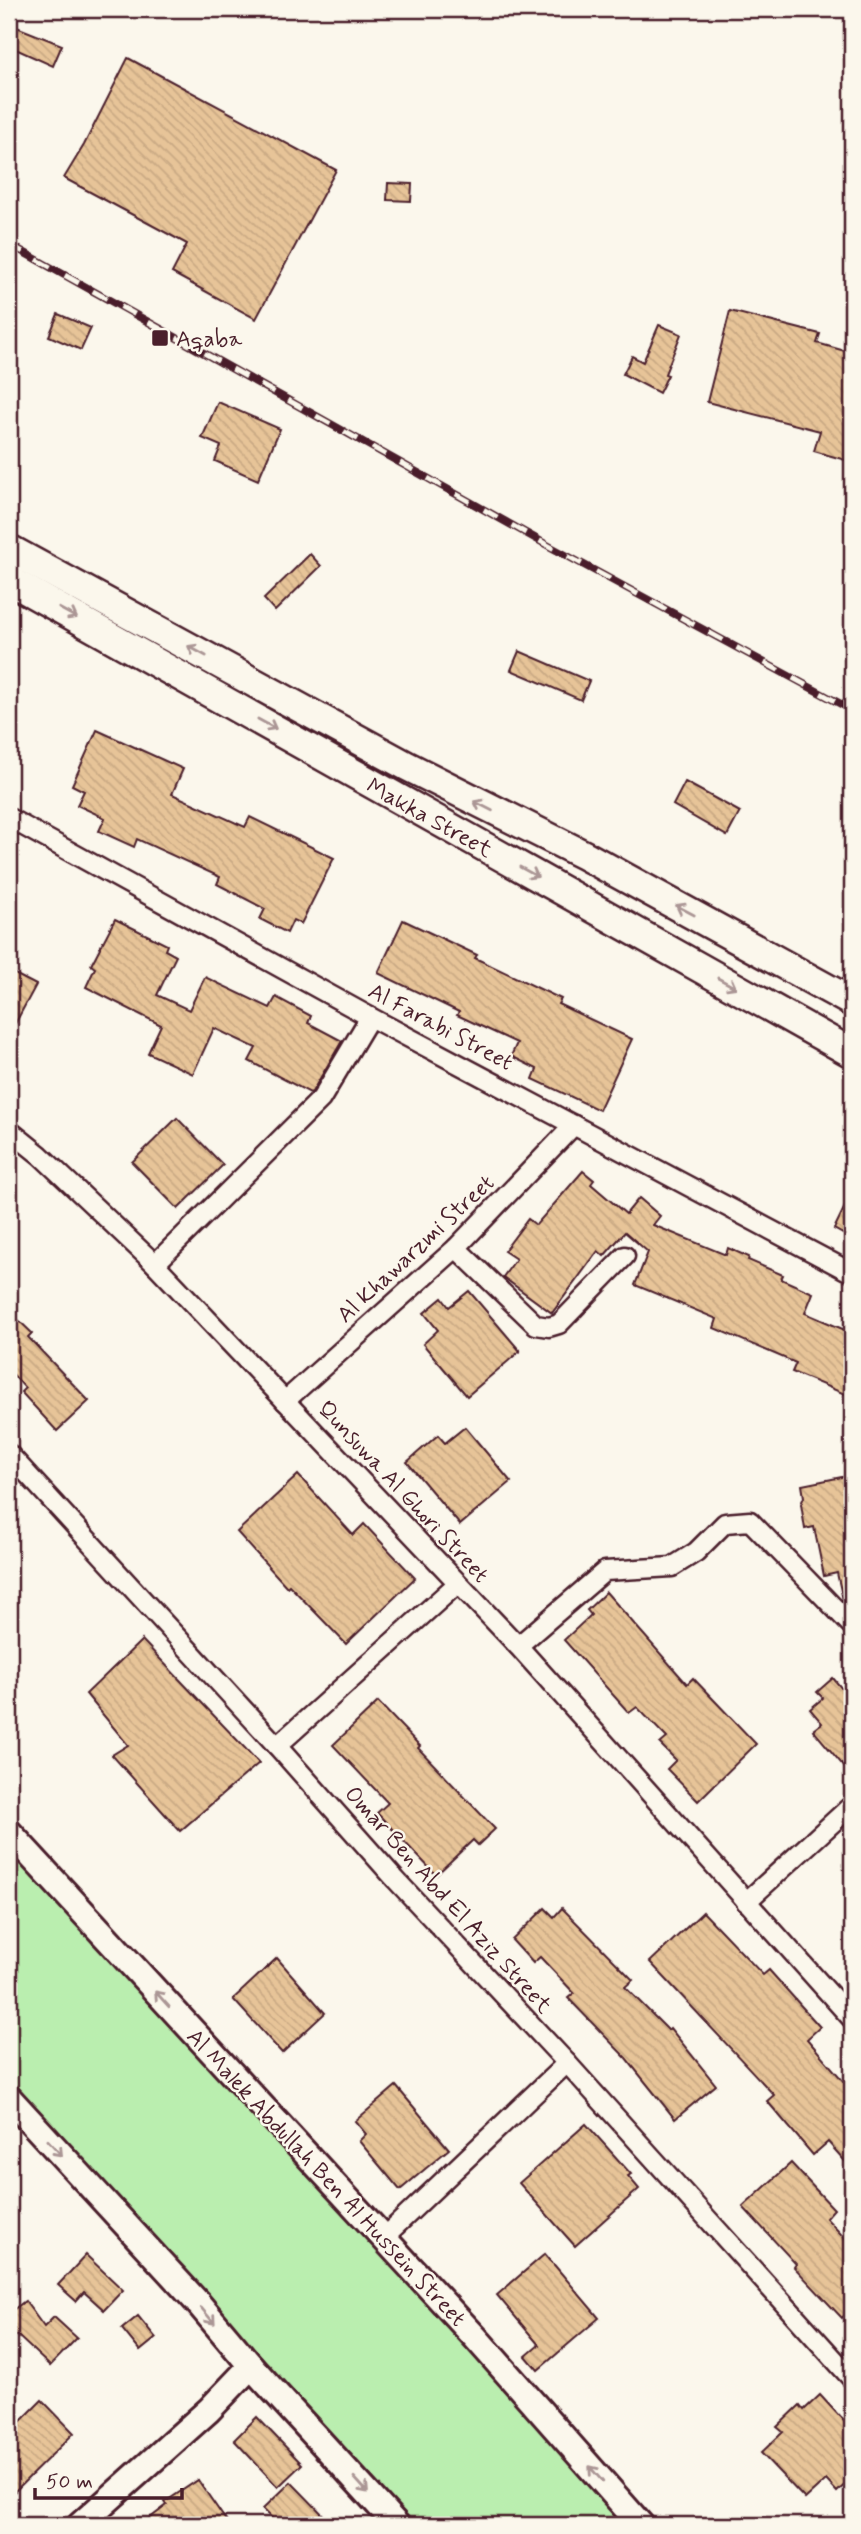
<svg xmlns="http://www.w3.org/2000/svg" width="861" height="2534" font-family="Mynerve,sans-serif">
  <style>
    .green { fill: #baeeaf; stroke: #82866d; stroke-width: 2 }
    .building { fill: url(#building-back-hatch); stroke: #4a1f2b; stroke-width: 2 }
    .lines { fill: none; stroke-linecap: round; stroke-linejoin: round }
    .street-casing { stroke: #4a1f2b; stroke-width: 23 }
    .secondary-casing { stroke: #4a1f2b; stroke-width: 30 }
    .primary-casing { stroke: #4a1f2b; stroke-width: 33 }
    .street { stroke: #fbf7ec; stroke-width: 18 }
    .secondary { stroke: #fbf7ec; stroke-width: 24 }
    .primary { stroke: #fbf7ec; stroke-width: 28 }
    .rail-casing { stroke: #4a1f2b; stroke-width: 8 }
    .rail { stroke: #fbf7ec; stroke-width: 5; stroke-dasharray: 16; stroke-linecap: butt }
    .oneway { stroke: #ab9695 }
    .poi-dot { fill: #4a1f2b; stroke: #fbf7ec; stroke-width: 2.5 }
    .labels { text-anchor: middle; stroke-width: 5; stroke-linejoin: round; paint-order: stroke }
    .poi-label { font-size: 23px; fill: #4a1f2b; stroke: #fbf7ec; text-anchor: start }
    .street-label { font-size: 23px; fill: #4a1f2b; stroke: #fbf7ec }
  </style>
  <defs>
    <pattern id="building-back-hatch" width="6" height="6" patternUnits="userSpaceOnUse" patternTransform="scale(1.75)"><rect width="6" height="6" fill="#e7c498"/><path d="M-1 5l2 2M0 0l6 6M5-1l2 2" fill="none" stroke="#c8a883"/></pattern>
  </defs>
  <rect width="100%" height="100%" fill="#fbf7ec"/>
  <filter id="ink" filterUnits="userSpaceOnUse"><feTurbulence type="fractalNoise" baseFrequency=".0143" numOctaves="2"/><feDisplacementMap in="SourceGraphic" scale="14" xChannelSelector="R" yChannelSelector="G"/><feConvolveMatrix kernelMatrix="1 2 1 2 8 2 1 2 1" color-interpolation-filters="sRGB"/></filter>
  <g filter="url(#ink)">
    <polygon class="green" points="9,1843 377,2242 628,2525 409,2525 250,2354 9,2083"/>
    <g class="building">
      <polygon points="9,24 62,45 53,66 9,46"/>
      <polygon points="128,58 336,170 256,319 172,273 187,244 64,178 84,145"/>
      <polygon points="388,183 412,184 411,201 387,200"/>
      <polygon points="730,311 820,334 817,343 852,353 852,462 814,451 820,431 707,402"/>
      <polygon points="58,314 91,328 81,350 49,336"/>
      <polygon points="659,325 681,334 665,374 668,375 659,393 623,374 632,356 643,362"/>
      <polygon points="218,402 280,429 258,480 215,461 221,446 202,438"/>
      <polygon points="310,554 321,566 275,611 264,599"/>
      <polygon points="519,651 589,681 581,700 511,670"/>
      <polygon points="97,730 183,769 172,794 245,827 250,817 334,858 301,924 293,920 287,933 260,919 265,909 217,884 220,877 137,839 134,847 99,831 105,818 77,805 84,791 72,785"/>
      <polygon points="685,782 740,812 727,836 673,805"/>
      <polygon points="115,919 167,945 165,950 176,956 157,995 189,1010 205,977 270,1008 276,997 311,1016 308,1023 342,1041 312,1092 310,1093 249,1061 256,1048 214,1028 193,1074 148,1053 161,1025 86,987 95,968 91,965"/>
      <polygon points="403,920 477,955 475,958 561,999 558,1004 632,1039 599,1110 533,1079 537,1069 511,1056 517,1043 457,1015 459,1012 378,973"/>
      <polygon points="9,971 36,985 9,1035"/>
      <polygon points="177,1118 223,1165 178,1209 132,1162"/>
      <polygon points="583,1171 594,1180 591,1184 626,1214 639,1198 660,1216 653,1225 726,1255 728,1248 749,1257 748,1260 783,1275 781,1279 813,1293 805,1313 852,1333 852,1397 792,1372 796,1363 714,1328 717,1319 635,1285 648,1252 625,1232 604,1256 598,1251 552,1313 503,1277 516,1259 504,1251 528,1219 536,1225"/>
      <polygon points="852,1192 852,1239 834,1229"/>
      <polygon points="469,1291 520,1351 467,1396 423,1344 438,1330 424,1313 442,1298 449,1307"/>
      <polygon points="9,1311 32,1333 28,1337 89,1401 57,1431 21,1392 25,1388 9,1370"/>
      <polygon points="465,1427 511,1482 460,1525 407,1462 438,1435 445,1443"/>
      <polygon points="298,1475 353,1535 364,1524 415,1578 346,1644 289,1585 287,1587 237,1532"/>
      <polygon points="852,1475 852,1610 843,1600 837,1573 824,1576 814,1527 805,1529 801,1504 804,1497 802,1485"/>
      <polygon points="606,1592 687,1684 693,1678 756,1744 698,1801 667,1769 676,1760 660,1744 667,1738 637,1707 629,1713 564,1640 591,1615 587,1610"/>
      <polygon points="142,1640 259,1763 180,1831 112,1755 128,1745 86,1694"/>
      <polygon points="833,1678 852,1701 852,1776 813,1730 822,1723 810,1709 823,1698 817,1692"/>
      <polygon points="378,1702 420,1746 418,1748 495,1829 478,1845 473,1840 436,1875 377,1813 388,1803 333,1745"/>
      <polygon points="545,1908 554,1917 562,1908 633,1980 625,1987 668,2030 670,2028 716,2085 675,2119 626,2058 568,1998 574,1993 540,1957 533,1963 512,1940"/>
      <polygon points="703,1912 763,1975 769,1970 820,2027 807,2039 852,2091 852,2169 828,2142 813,2155 767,2101 774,2095 650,1962"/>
      <polygon points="277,1958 325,2013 282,2053 233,1999"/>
      <polygon points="396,2086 449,2149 400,2190 359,2141 366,2134 355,2121"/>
      <polygon points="586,2124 631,2174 628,2176 639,2189 575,2246 519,2183"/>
      <polygon points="791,2163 834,2209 826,2218 852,2246 852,2307 842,2318 794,2267 796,2264 743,2207"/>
      <polygon points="545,2254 599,2318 538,2370 526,2356 539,2345 497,2295"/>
      <polygon points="86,2255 123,2290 104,2310 84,2292 76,2301 58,2285"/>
      <polygon points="25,2301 44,2327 54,2317 77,2338 50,2366 17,2335 9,2342 9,2313"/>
      <polygon points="138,2316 156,2338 140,2351 122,2329"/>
      <polygon points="820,2395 852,2430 852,2478 837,2492 826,2480 805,2499 761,2453 783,2432 777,2427 800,2405 804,2410"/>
      <polygon points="42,2400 74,2433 9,2497 9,2412 19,2423"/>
      <polygon points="257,2417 302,2464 278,2487 234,2440"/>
      <polygon points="198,2480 229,2525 141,2525 167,2505 165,2502"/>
      <polygon points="291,2482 333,2525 279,2525 263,2509"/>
    </g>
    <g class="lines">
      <g class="street-casing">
        <g id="street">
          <polyline points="9,818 370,1017 852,1273"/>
          <polyline points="9,1130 40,1155 155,1264 518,1646 852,2019"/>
          <polyline points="456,1248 536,1325 549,1327 559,1324 625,1256"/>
          <polyline points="155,1264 321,1099 370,1017"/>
          <polyline points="285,1401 456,1248 574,1125"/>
          <polyline points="9,1454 277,1746 396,1880 567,2063 852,2379"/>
          <polyline points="518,1646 605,1571 672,1567 696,1552 725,1523 750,1521 852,1626"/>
          <polyline points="277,1746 457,1584"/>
          <polyline points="746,1902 852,1805"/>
          <polyline points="383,2238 567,2063"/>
        </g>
      </g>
      <g class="secondary-casing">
        <g id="secondary">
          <polyline points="9,1832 475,2337 641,2525"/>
          <polyline points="9,2098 198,2303 251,2366 397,2525"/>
          <polyline points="80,2525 209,2410 251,2366"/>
        </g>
      </g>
      <g class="primary-casing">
        <g id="primary">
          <polyline points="9,549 407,766 584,855 852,1002"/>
          <polyline points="9,580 852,1053"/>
        </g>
      </g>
      <use href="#street" class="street"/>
      <use href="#secondary" class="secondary"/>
      <use href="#primary" class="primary"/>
      <g class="rail-casing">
        <polyline id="rail" points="9,244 549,546 852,710"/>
      </g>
      <use href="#rail" class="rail"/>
    </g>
    <defs><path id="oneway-shaft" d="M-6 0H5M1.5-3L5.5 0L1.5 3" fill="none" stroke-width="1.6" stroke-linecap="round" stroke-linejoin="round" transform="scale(1.75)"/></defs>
    <g class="oneway">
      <use href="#oneway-shaft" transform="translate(68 613) rotate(29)"/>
      <use href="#oneway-shaft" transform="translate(197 651) rotate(-151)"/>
      <use href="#oneway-shaft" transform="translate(267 724) rotate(29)"/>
      <use href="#oneway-shaft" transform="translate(483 806) rotate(-153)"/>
      <use href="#oneway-shaft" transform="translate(529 872) rotate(29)"/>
      <use href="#oneway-shaft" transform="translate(685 910) rotate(-152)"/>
      <use href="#oneway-shaft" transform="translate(727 983) rotate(29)"/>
      <use href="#oneway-shaft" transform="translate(162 1999) rotate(-132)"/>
      <use href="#oneway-shaft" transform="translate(55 2148) rotate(47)"/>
      <use href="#oneway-shaft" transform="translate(208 2316) rotate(50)"/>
      <use href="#oneway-shaft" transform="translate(596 2474) rotate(-131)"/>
      <use href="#oneway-shaft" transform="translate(361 2485) rotate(48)"/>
    </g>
  </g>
  <rect class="poi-dot" x="151" y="329" width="18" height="18" rx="3.5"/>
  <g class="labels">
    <g class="poi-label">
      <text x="176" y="346">Aqaba</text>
    </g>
    <g class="street-label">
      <text transform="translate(430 817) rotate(29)" y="8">Makka Street</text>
      <text transform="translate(441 1026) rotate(28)" y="8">Al Farabi Street</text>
      <text transform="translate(415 1248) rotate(-43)" y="8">Al Khawarzmi Street</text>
      <text transform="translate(404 1491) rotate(47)" y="8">Qunsuwa Al Ghori Street</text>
      <text transform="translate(449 1899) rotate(48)" y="8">Omar Ben Abd El Aziz Street</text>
      <text transform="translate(327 2177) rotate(47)" y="8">Al Malek Abdullah Ben Al Hussein Street</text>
    </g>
  </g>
  <rect width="861" height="2534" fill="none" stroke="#fbf7ec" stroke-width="35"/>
  <rect x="18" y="18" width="826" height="2499" fill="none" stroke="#4a1f2b" stroke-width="2.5" filter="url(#ink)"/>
  <path d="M35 2488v10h147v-10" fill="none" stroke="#4a1f2b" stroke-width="3.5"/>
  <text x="46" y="2488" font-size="21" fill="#4a1f2b" stroke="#fbf7ec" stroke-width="5" paint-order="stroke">50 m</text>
</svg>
